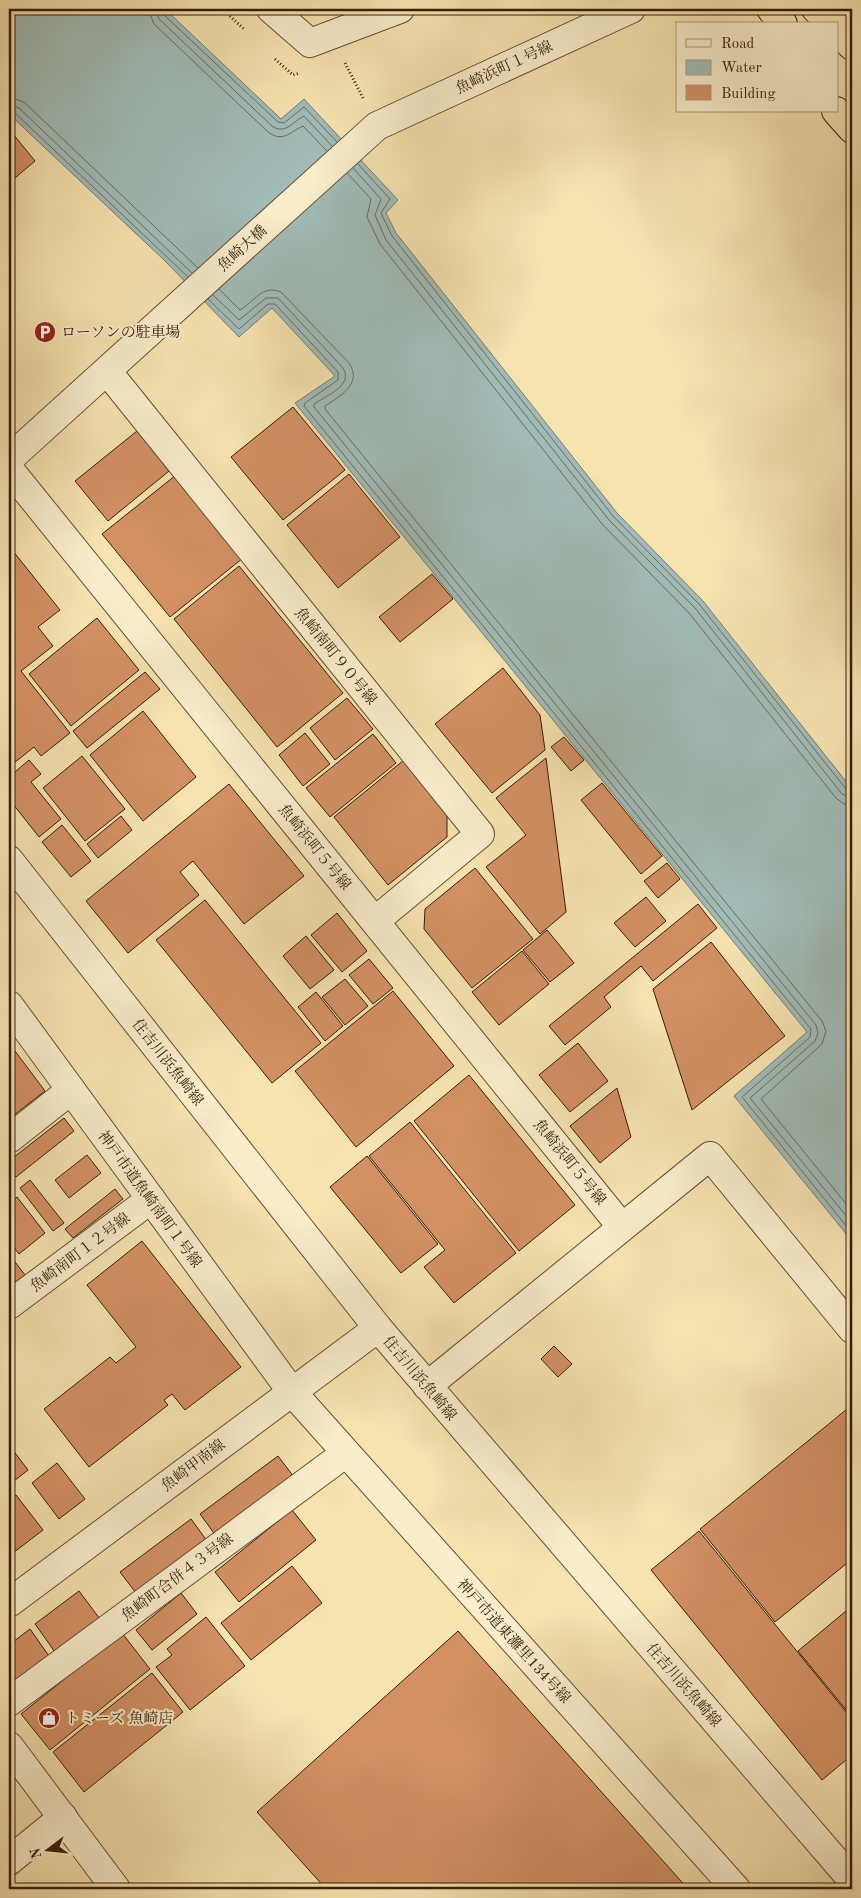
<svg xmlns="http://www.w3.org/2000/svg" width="861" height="1898" font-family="'Old Standard TT','Noto Serif JP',serif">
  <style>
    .water { fill: #a1bbb7; stroke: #777b71 }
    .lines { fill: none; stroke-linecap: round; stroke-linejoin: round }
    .shore { stroke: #6c6c60; stroke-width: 1 }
    .building { fill: #d29064; stroke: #371c08 }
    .minor-casing { stroke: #674e32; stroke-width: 30 }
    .highway-casing { stroke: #371c08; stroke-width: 30 }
    .path { stroke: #371c08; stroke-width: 3; stroke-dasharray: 1 2.5; stroke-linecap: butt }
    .minor { stroke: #f9edcc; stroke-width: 28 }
    .highway { stroke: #f6e3b0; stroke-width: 28 }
    .labels { text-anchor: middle; stroke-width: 4; stroke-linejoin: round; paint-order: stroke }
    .street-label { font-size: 15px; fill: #371c08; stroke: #f9edcc }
    .poi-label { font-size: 15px; fill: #371c08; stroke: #f9edcc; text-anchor: start }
  </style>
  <rect width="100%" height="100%" fill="#f6e3b0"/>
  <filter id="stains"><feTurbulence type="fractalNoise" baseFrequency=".004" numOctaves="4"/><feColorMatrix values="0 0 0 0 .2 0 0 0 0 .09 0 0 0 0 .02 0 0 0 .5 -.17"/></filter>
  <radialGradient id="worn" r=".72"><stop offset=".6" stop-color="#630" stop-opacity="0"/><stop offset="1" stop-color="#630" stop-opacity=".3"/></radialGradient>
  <polygon class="water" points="9,9 165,9 281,119 304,99 398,200 386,213 396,233 617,513 703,601 852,789 852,1241 734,1096 807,1032 295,403 335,376 272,308 239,337 164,260 9,114"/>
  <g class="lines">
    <g class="shore">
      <path d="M148,9L154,24L268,132C283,143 290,132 303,126L327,151"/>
      <path d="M156,9L159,19L273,127C287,134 293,121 304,116L332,146"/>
      <polyline points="162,9 164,15 278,122 284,123 304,107 337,142"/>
      <polyline points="9,97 24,102 198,268"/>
      <polyline points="9,104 19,108 192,273"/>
      <polyline points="9,111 14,112 188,277"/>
      <polyline points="358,164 390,199 381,213 392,236 613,516 699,604 846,789 852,791"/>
      <polyline points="353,168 381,199 375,215 386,240 609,520 695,608 842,794 852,798"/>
      <polyline points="347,173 371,199 367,217 380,244 603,525 689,613 836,798 844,804 852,805"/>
      <path d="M219,289L240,310C254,302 262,284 281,292L349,363C363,384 340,396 325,406V409L822,1021L826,1031L822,1044L761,1099L852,1211"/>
      <path d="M213,295L239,320L266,298H278L343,368C354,385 326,396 314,404V407L816,1025L818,1033L815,1041L750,1098L852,1223"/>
      <polyline points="208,299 239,329 268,304 275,304 338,372 338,380 305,403 304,406 811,1029 810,1037 742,1097 852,1233"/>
    </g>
  </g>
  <g class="building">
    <polygon points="9,129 35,161 9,183"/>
    <polygon points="293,407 345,470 283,520 231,457"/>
    <polygon points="137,431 169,471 108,521 75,481"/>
    <polygon points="349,474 400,537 338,588 287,525"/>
    <polygon points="176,475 243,558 170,617 102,534"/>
    <polygon points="9,546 60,610 38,627 53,646 21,671 70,733 41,756 34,747 9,767"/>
    <polygon points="239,566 343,693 277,747 174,619"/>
    <polygon points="432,574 453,599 400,642 379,617"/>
    <polygon points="97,618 139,670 71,726 29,674"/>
    <polygon points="503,668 540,715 545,750 492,793 435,724"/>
    <polygon points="145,672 160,689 87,748 73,731"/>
    <polygon points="347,698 373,729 335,760 310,728"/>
    <polygon points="143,711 196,777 143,821 90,755"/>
    <polygon points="305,733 330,764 303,786 279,755"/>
    <polygon points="373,734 396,763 330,817 306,788"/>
    <polygon points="564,737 584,760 571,771 551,747"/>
    <polygon points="82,756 125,809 85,841 43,788"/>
    <polygon points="546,758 566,912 540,934 486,867 526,835 496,798"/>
    <polygon points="29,760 41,774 31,782 61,819 39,837 9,799 9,777"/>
    <polygon points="404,760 447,813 447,837 388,885 334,817"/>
    <polygon points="602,783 662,856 641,874 581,800"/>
    <polygon points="229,784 304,876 244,924 193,861 180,872 199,895 128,953 86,901"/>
    <polygon points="121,816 132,830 98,858 87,844"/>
    <polygon points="62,825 91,861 71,877 42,842"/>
    <polygon points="667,863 680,879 658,898 644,881"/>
    <polygon points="475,868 533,939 472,988 424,929 425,909"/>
    <polygon points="646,897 666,921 635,947 614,923"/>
    <polygon points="205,900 321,1043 272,1083 156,940"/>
    <polygon points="698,904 717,928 653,981 641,966 604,997 611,1007 565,1045 549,1026"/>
    <polygon points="337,913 367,951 342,972 311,935"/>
    <polygon points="547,930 574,963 550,982 523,950"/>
    <polygon points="306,936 334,970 310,989 283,956"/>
    <polygon points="711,942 785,1036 692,1110 653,989"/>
    <polygon points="522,951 549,984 499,1025 472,992"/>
    <polygon points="369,959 393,988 373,1004 349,975"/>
    <polygon points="345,979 368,1006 345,1025 322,997"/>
    <polygon points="393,991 454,1066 356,1147 295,1071"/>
    <polygon points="316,992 343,1026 325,1041 298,1007"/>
    <polygon points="9,1043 45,1091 9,1119"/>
    <polygon points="578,1043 608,1081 570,1112 539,1075"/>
    <polygon points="469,1075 575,1205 519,1251 414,1121"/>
    <polygon points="617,1088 631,1137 600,1163 570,1126"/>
    <polygon points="64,1118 74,1131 16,1177 9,1168 9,1161"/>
    <polygon points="410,1122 516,1253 454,1303 424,1267 445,1250 369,1156"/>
    <polygon points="87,1155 101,1173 69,1198 55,1180"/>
    <polygon points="367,1156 438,1244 401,1273 330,1187"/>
    <polygon points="30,1180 64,1223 53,1231 20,1188"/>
    <polygon points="115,1189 123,1199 73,1238 65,1229"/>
    <polygon points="17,1197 45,1233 19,1254 9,1241 9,1203"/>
    <polygon points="142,1241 241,1367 185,1410 172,1394 164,1400 168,1405 89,1467 44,1409 110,1357 116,1363 136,1347 87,1285"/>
    <polygon points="9,1254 25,1275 9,1287"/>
    <polygon points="554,1346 572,1364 558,1377 541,1359"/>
    <polygon points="852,1405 852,1559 775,1622 700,1529"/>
    <polygon points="9,1445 28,1470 14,1481 9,1475"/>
    <polygon points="278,1456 297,1481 219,1540 200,1514"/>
    <polygon points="57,1463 85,1499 59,1519 32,1483"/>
    <polygon points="16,1495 43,1530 9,1556 9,1500"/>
    <polygon points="292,1510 316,1540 239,1602 215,1572"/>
    <polygon points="191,1519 210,1545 139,1597 120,1572"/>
    <polygon points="699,1531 852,1719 852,1755 822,1780 651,1570"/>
    <polygon points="292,1566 322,1603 251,1660 221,1623"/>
    <polygon points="79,1591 100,1619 55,1652 35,1624"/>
    <polygon points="181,1593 197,1614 152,1650 136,1630"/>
    <polygon points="852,1606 852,1717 798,1651"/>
    <polygon points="206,1617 245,1666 190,1710 156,1667 172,1655 167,1649"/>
    <polygon points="30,1629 49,1656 9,1686 9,1645"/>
    <polygon points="458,1631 688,1889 326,1889 257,1812"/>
    <polygon points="122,1633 150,1669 50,1750 21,1714"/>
    <polygon points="152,1673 183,1712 84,1792 53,1752"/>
  </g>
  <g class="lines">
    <g class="minor-casing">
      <g id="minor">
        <polyline points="271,9 310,43 400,9"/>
        <polyline points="107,371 480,834 375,921"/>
        <polyline points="9,459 377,126 631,9"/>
        <polyline points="9,469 621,1226"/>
        <polyline points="9,860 378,1328 852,1880"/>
        <polyline points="9,1005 292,1392 736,1889"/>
        <polyline points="9,1139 71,1090"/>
        <polyline points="9,1305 151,1199"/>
        <polyline points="427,1386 710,1156 852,1329"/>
        <polyline points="9,1603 378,1328"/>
        <polyline points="9,1702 346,1453"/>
        <polyline points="9,1746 116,1889"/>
        <polyline points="9,1861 63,1817"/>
      </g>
    </g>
    <g class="highway-casing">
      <g id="highway">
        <polyline points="771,9 783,24"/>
        <polyline points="816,9 831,24"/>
        <polyline points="847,9 852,14"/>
        <polyline points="837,31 852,46"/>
        <polyline points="836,111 852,129"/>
      </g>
    </g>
    <g class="path">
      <polyline points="222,9 244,29"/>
      <polyline points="275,59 293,75 300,73"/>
      <polyline points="345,63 363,98"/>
    </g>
    <use href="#minor" class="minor"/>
    <use href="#highway" class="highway"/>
  </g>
  <defs>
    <g id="parking-disc" transform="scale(1.125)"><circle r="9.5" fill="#8f2418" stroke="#f9edcc"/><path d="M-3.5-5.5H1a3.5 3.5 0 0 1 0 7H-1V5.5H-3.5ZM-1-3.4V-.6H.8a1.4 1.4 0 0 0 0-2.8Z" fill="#fff"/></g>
    <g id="shop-disc" transform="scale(1.125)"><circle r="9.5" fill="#8f2418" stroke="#f9edcc"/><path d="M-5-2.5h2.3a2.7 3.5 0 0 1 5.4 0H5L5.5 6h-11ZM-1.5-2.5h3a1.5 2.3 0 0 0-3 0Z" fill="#fff"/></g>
  </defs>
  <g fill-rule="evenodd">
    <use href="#parking-disc" x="45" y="332"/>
    <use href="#shop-disc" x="49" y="1718"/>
  </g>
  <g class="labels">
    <g class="street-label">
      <text transform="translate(504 67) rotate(-25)" y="5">魚崎浜町１号線</text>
      <text transform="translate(242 248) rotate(-42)" y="5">魚崎大橋</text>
      <text transform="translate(336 656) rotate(51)" y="5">魚崎南町９０号線</text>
      <text transform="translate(315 847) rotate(51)" y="5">魚崎浜町５号線</text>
      <text transform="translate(168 1062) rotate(52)" y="5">住吉川浜魚崎線</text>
      <text transform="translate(570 1162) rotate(51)" y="5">魚崎浜町５号線</text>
      <text transform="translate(150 1199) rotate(54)" y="5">神戸市道魚崎南町１号線</text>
      <text transform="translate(80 1252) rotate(-37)" y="5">魚崎南町１２号線</text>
      <text transform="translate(420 1378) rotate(50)" y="5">住吉川浜魚崎線</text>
      <text transform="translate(193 1465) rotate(-37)" y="5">魚崎甲南線</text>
      <text transform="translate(177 1577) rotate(-37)" y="5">魚崎町合併４３号線</text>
      <text transform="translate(514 1641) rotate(48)" y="5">神戸市道東灘里134号線</text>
      <text transform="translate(684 1685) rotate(49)" y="5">住吉川浜魚崎線</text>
    </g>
    <g class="poi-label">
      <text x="61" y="337">ローソンの駐車場</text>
      <text x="65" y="1723">トミーズ 魚崎店</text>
    </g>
  </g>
  <rect width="861" height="1898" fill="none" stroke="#f6e3b0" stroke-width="30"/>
  <rect x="10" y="10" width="841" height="1878" fill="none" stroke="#371c08" stroke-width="2.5"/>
  <rect x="15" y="15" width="831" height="1868" fill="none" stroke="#371c08"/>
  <rect x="676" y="22" width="162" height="90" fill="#f9edcc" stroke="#ab997e"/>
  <rect x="686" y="39" width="25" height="8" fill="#f9edcc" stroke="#ab997e"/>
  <text x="721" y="48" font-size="15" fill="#371c08">Road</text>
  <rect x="686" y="60" width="25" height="15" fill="#a1bbb7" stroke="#ab997e"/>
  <text x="721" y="72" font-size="15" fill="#371c08">Water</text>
  <rect x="686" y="85" width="25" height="15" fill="#d29064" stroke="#ab997e"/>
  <text x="721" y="98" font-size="15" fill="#371c08">Building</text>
  <g transform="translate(48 1850) rotate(254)" stroke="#f9edcc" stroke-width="4" paint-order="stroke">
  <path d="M0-4L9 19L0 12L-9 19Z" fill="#371c08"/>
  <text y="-8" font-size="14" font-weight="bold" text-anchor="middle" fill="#371c08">N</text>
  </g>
  <rect width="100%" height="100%" filter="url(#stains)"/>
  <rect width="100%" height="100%" fill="url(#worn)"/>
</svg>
